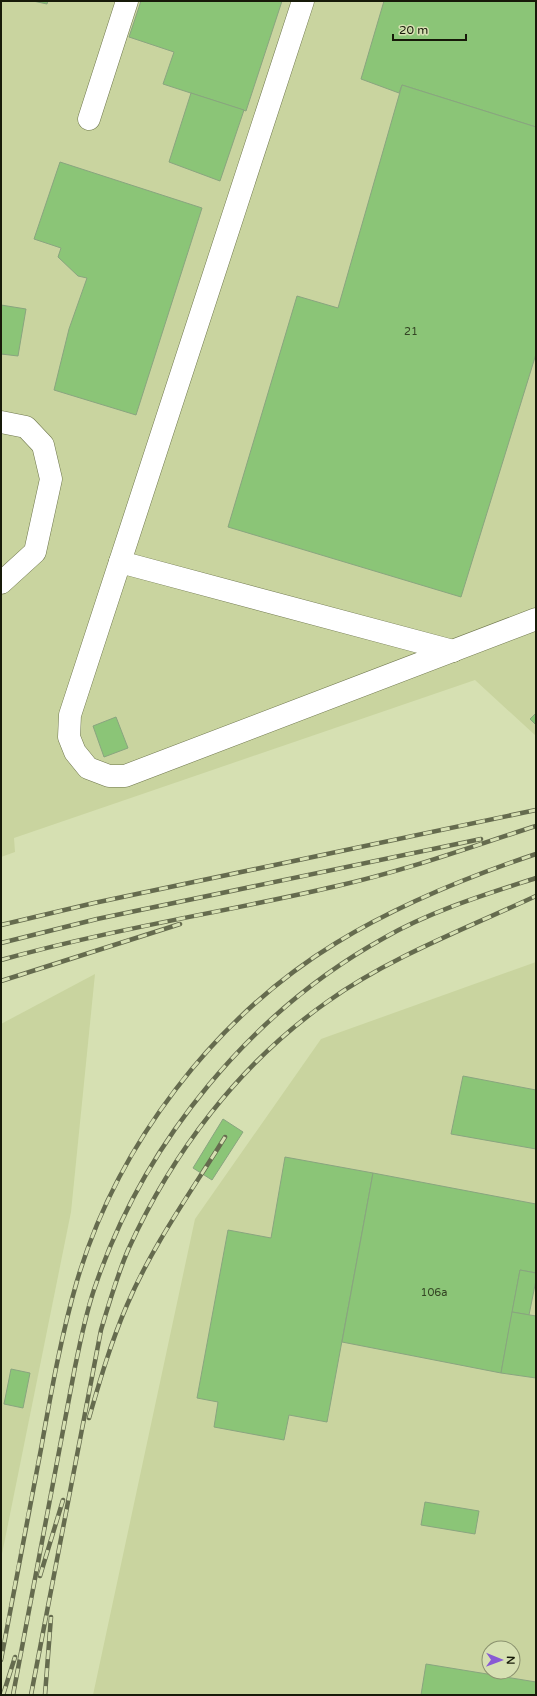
<svg xmlns="http://www.w3.org/2000/svg" width="537" height="1696" font-family="'Varela Round',sans-serif">
  <style>
    .built { fill: #c9d49f; fill-rule: evenodd }
    .building { fill: #8bc577; stroke: #89a57f }
    .lines { fill: none; stroke-linecap: round; stroke-linejoin: round }
    .minor-casing { stroke: #6f774d; stroke-width: 23 }
    .minor { stroke: #fff; stroke-width: 22 }
    .rail-casing { stroke: #656b4e; stroke-width: 4.5 }
    .rail { stroke: #d6e0b2; stroke-width: 3; stroke-dasharray: 9; stroke-linecap: butt }
    .labels { text-anchor: middle; stroke-width: 4; stroke-linejoin: round; paint-order: stroke }
    .number-label { font-size: 11px; fill: #344524 }
  </style>
  <rect width="100%" height="100%" fill="#d6e0b2"/>
  <g class="built">
    <polygon points="1,1 536,1 536,736 475,680 14,838 15,852 1,857"/>
    <path d="M536,962V1695H93L195,1219L321,1039ZM489,1648H513V1672H489Z"/>
    <polygon points="95,974 71,1212 1,1559 1,1024"/>
  </g>
  <g class="building">
    <polygon points="33,1 48,1 47,4"/>
    <polygon points="141,1 282,1 246,111 163,84 174,52 129,37"/>
    <polygon points="384,1 536,1 536,127 402,85 399,93 361,79"/>
    <polygon points="402,85 536,127 536,354 461,597 228,527 297,296 338,308"/>
    <polygon points="191,93 244,110 220,181 169,162"/>
    <polygon points="60,162 202,208 136,415 54,390 69,329 87,278 78,276 58,257 61,248 34,239"/>
    <polygon points="1,305 26,309 18,356 1,354"/>
    <polygon points="536,713 536,725 530,719"/>
    <polygon points="116,717 128,748 104,757 93,726"/>
    <polygon points="463,1076 536,1090 536,1149 451,1134"/>
    <polygon points="223,1119 243,1132 212,1180 193,1168"/>
    <polygon points="285,1157 373,1173 327,1422 289,1415 284,1440 214,1427 218,1402 197,1398 228,1230 271,1238"/>
    <polygon points="373,1173 536,1204 536,1273 520,1270 501,1373 342,1342"/>
    <polygon points="520,1270 536,1273 536,1280 529,1315 512,1312"/>
    <polygon points="512,1312 536,1316 536,1378 501,1373"/>
    <polygon points="11,1369 30,1373 23,1408 4,1404"/>
    <polygon points="425,1502 479,1511 475,1534 421,1525"/>
    <polygon points="426,1664 536,1682 536,1695 421,1695"/>
  </g>
  <g class="lines">
    <g class="minor-casing">
      <g id="minor">
        <polyline points="303,1 70,715 69,737 75,752 88,768 109,776 125,776 536,619"/>
        <polyline points="89,119 127,1"/>
        <polyline points="1,422 26,427 43,445 51,479 35,552 1,583"/>
        <polyline points="120,562 453,651"/>
      </g>
    </g>
    <use href="#minor" class="minor"/>
    <g class="rail-casing">
      <g id="rail">
        <polyline points="1,925 94,903 536,810"/>
        <polyline points="1,943 97,919 481,839"/>
        <path d="M1,960C112,929 225,912 337,886C405,871 470,847 536,826"/>
        <polyline points="1,981 180,924"/>
        <path d="M89,1418C100,1380 111,1342 127,1305C152,1246 191,1192 225,1137"/>
        <polyline points="40,1576 63,1500"/>
        <path d="M1,1660C14,1590 27,1520 41,1449C51,1393 61,1336 77,1281C117,1145 215,1017 336,943C398,905 467,877 536,854"/>
        <polyline points="3,1695 15,1657"/>
        <path d="M13,1695L75,1367C81,1339 86,1311 96,1284C145,1141 252,1011 384,938C431,911 484,895 536,878"/>
        <path d="M31,1695L101,1330C109,1303 117,1276 128,1250C172,1153 239,1064 327,1002C388,958 467,928 536,896"/>
        <polyline points="45,1695 51,1617"/>
      </g>
    </g>
    <use href="#rail" class="rail"/>
  </g>
  <g class="labels">
    <g class="number-label">
      <text x="411" y="335">21</text>
      <text x="434" y="1296">106a</text>
    </g>
  </g>
  <rect width="537" height="1696" fill="none" stroke="#171a09" stroke-width="4"/>
  <g transform="translate(501 1660) rotate(91)"><circle r="19" fill="#d6e0b2" stroke="#8a916e"/>
  <path d="M0-3L7 15L0 10L-7 15Z" fill="#885ad4"/>
  <text y="-6" font-size="11" font-weight="bold" text-anchor="middle" fill="#171a09">N</text>
  </g>
  <path d="M393 34v6h73v-6" fill="none" stroke="#171a09" stroke-width="2"/>
  <text x="399" y="34" font-size="12" fill="#171a09" stroke="#d6e0b2" stroke-width="3" paint-order="stroke">20 m</text>
</svg>
